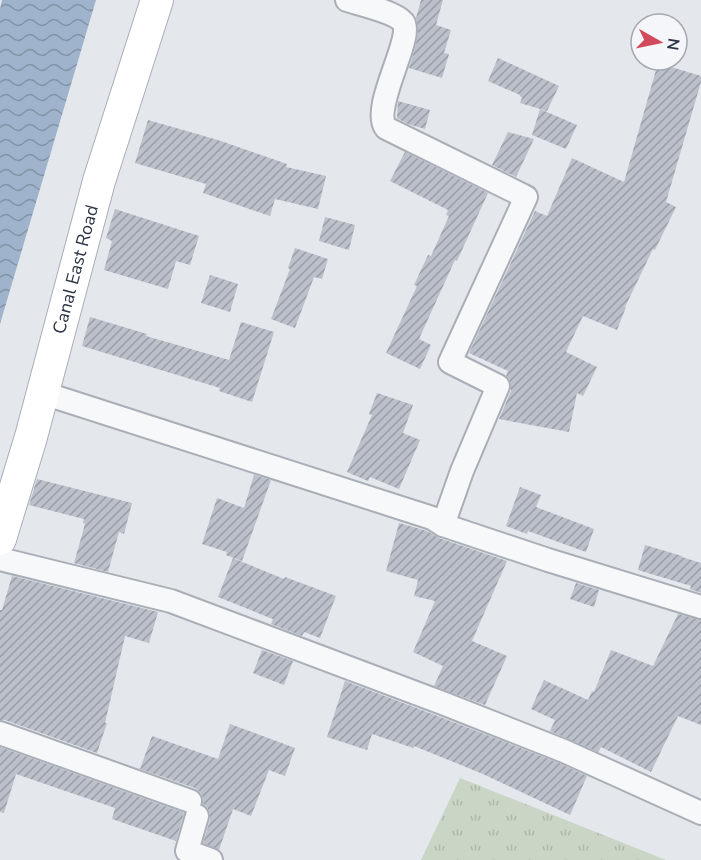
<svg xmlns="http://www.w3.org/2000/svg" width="701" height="860" font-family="'Nunito Sans',sans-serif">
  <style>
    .park { fill: url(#park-tufts) }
    .water { fill: url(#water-waves) }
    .building { fill: url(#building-hatch) }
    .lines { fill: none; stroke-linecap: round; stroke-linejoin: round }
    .street-casing { stroke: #a9aeb7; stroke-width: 26 }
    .secondary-casing { stroke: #a9aeb7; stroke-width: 34 }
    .street { stroke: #f7f8fa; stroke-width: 22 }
    .secondary { stroke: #fff; stroke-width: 32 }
    .labels { text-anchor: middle; stroke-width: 5; stroke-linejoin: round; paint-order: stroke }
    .street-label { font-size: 18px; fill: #2b3445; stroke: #f4f6f9 }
  </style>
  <defs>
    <pattern id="park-tufts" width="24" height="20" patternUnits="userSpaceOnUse" patternTransform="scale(1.5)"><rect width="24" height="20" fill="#c9d6c5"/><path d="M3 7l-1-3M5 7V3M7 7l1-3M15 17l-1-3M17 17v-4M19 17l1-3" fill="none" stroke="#adb8ab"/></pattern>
    <pattern id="water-waves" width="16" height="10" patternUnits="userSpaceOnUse" patternTransform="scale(1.5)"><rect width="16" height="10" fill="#9fb4cc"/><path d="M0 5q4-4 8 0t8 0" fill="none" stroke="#8293a7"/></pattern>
    <pattern id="building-hatch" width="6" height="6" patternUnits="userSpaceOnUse" patternTransform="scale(1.5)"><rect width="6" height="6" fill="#bbc0ca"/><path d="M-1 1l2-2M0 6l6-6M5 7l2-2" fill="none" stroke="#989da6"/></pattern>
  </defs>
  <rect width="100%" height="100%" fill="#e4e7ec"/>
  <polygon class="park" points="460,778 666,860 421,860"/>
  <polygon class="water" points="2,0 96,0 0,324 0,9"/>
  <g class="building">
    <polygon points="421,0 443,0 436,25 451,30 444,53 449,54 442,78 409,68 416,44 418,31 416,18"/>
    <polygon points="498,58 559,86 547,111 520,103 522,98 520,96 520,95 488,81"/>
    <polygon points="658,63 701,76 701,82 666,202 676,207 655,250 653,249 625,307 626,307 617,330 583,316 566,352 597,367 583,396 577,393 569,432 499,419 511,391 511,384 509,379 506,376 508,371 469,353 535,211 547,216 572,158 624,182"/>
    <polygon points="398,101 430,110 425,129 408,124 397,118"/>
    <polygon points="540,109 577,125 566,149 532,135"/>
    <polygon points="148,120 218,140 287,164 286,167 326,176 318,209 275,199 270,216 203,193 206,184 135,163"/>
    <polygon points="508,132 534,139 516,177 492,165"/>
    <polygon points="405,152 488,193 457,261 455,260 419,339 431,345 420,369 386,353 417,286 414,285 428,255 431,256 449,216 446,215 448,210 390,181"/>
    <polygon points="115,209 199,236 190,265 176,261 168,289 104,270 112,241 106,238"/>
    <polygon points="325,217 355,225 349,250 319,241"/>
    <polygon points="295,248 328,259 322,279 314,277 295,328 271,319 290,269 288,268"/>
    <polygon points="210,275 238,284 230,312 201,303"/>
    <polygon points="90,317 147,334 146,336 229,360 241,322 274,332 252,402 219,391 220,388 82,346"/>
    <polygon points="377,393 413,405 403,433 420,440 399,489 370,477 368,481 347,472 372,415 369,414"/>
    <polygon points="254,475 271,480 242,561 226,555 227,552 202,544 217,498 244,508"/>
    <polygon points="37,479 132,503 124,534 119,532 108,572 74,563 85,524 83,523 84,519 29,505"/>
    <polygon points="520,487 541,495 536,507 594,529 586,552 528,531 527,534 506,526"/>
    <polygon points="399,523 427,531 439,538 507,561 472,641 507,656 485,705 434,686 443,666 413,652 435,601 414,596 418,580 386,571"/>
    <polygon points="645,545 682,556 682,557 701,563 701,593 690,589 691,586 638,570"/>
    <polygon points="233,558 284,579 285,577 336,596 320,638 304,632 302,636 271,624 273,619 270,618 218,597"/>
    <polygon points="12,576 158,612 149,643 125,636 105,723 107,723 97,753 5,720 0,720 0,610 2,610"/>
    <polygon points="576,583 599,590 594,607 570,599"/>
    <polygon points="678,614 701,620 701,725 678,716 651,772 601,747 598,752 550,731 555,720 531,709 544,680 588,700 592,691 594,692 611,650 653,666"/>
    <polygon points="262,650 293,661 284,685 253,673"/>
    <polygon points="345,681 440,717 559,763 587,776 570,815 483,774 414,746 413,748 372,734 367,750 327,737"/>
    <polygon points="230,724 295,748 285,776 269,770 251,816 233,809 219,850 203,843 210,820 210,813 207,807 203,804 203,798 200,792 195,788 140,769 152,736 218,759"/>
    <polygon points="0,747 184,813 176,841 112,819 115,808 16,774 4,813 0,812"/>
  </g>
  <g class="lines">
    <g class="street-casing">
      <g id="street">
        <path d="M347,0C359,4 395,12 403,22C415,36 370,108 386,128L526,197L450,362L498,386L462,471L443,525"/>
        <polyline points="43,393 432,518 443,525 548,560 701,607"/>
        <polyline points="0,559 171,601 445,704 564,751 701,813"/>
        <polyline points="0,733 190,801"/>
        <polyline points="197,816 187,851 211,860"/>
      </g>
    </g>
    <g class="secondary-casing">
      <g id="secondary">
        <path id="s1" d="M0,539L31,437L99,181L157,0"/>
      </g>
    </g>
    <use href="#street" class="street"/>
    <use href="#secondary" class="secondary"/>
  </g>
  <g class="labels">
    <g class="street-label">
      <text dy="6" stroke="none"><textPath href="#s1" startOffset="280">Canal East Road</textPath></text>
    </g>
  </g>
  <g transform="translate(659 42) rotate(99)"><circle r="28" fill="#f4f6f9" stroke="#a4a8b1" stroke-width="1.5"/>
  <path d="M0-4.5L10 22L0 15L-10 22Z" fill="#d1495b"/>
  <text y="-9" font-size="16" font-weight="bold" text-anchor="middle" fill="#2b3445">N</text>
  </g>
</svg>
